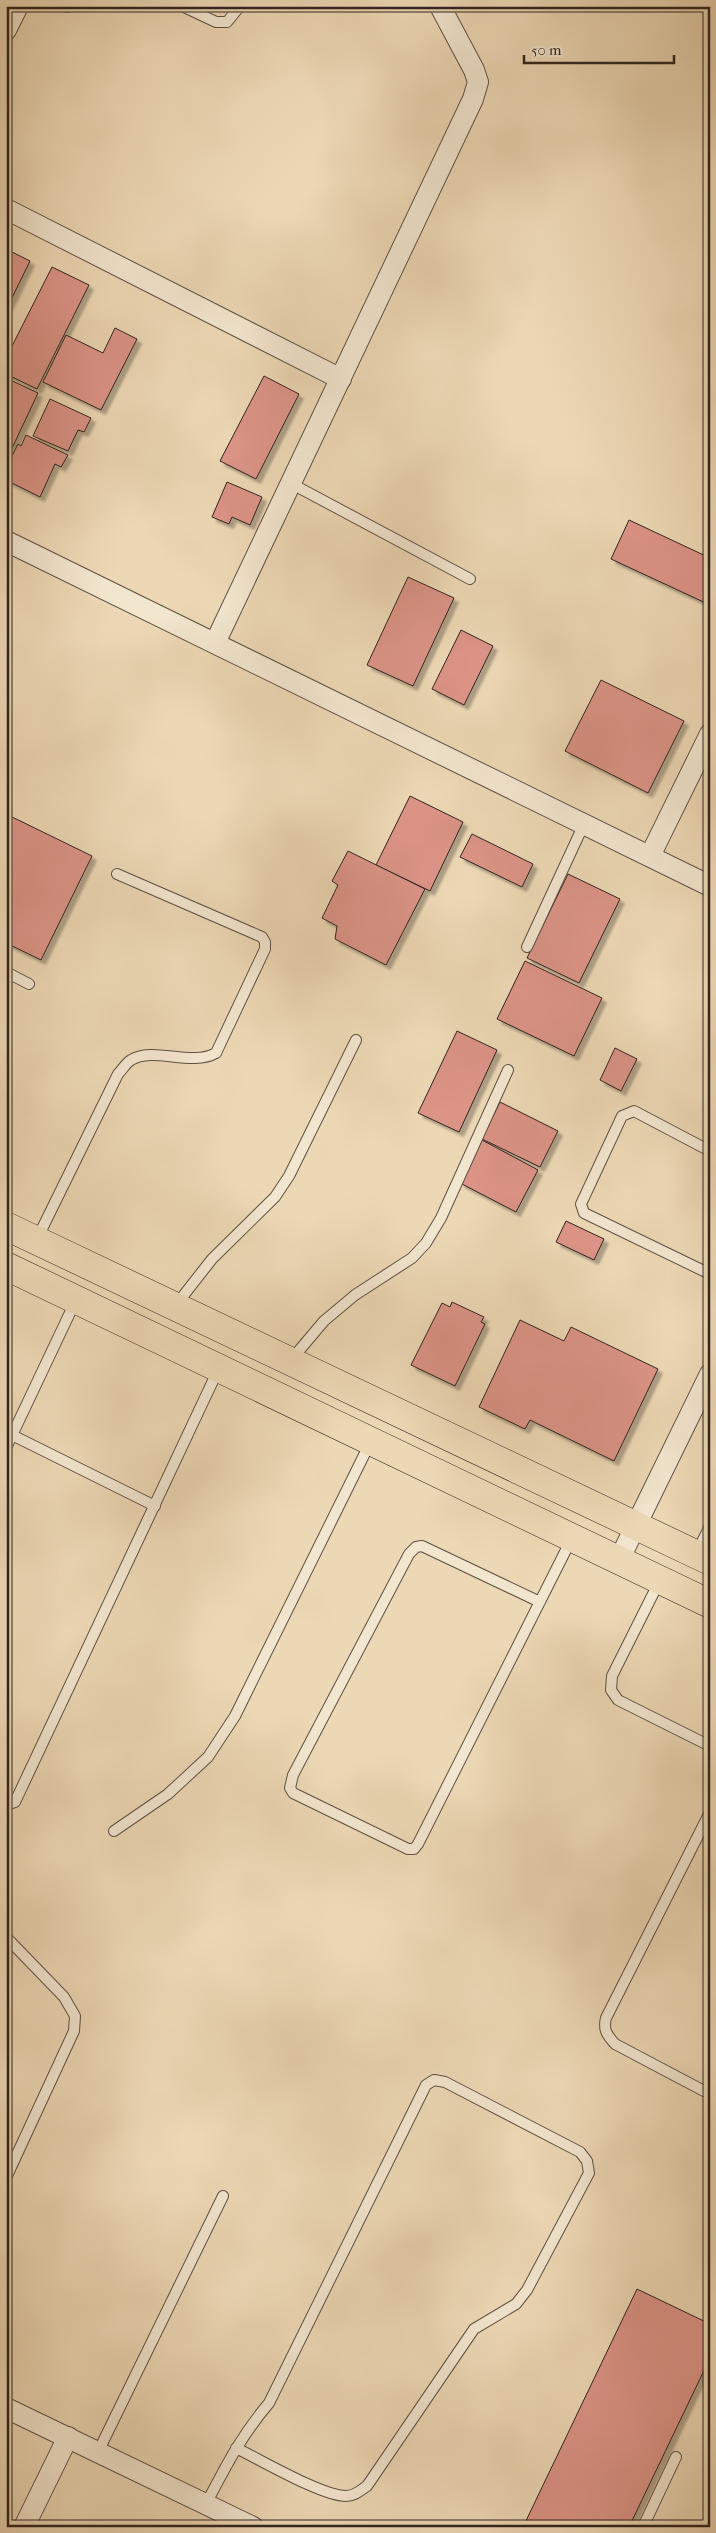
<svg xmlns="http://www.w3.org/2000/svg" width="716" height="2533" font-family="'IM FELL French Canon',serif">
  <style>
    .building { fill: #dc9487; stroke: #30241f; filter: url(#shadow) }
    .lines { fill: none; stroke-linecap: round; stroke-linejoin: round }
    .service-casing { stroke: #5f5144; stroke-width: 12 }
    .minor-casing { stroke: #5f5144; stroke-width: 22 }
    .trunk-casing { stroke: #30241f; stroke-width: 29 }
    .service { stroke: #f3e6cf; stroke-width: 10 }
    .minor { stroke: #f3e6cf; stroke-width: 20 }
    .trunk { stroke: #edd8b5; stroke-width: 28 }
  </style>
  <defs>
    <filter id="shadow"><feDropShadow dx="4.5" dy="4.5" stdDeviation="1" flood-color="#0004"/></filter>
  </defs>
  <rect width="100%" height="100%" fill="#edd8b5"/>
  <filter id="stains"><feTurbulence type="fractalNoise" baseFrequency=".004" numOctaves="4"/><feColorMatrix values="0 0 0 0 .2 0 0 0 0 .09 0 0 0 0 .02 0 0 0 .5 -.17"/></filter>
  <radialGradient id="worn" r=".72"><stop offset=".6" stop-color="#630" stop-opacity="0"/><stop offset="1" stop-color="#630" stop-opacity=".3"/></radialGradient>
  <g class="building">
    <polygon points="6,249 30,261 6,310"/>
    <polygon points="52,267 89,285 37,389 6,374 6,358"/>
    <polygon points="115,328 137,339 101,410 43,382 66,335 103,353"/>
    <polygon points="264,376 299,394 256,479 220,461"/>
    <polygon points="6,378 38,393 6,461"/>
    <polygon points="50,399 91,418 84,432 78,430 68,451 33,436"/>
    <polygon points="26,435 68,455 61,467 55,464 40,497 6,480 6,468 18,444 21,446"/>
    <polygon points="227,482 262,497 250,525 232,517 229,524 212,517"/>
    <polygon points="629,520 710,558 710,605 611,559"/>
    <polygon points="408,577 454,598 413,686 367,665"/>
    <polygon points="461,630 493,646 464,705 432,689"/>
    <polygon points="601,680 684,721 648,793 565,751"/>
    <polygon points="410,796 463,822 430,891 376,865"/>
    <polygon points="6,814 92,856 41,960 6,943"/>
    <polygon points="472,834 533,864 522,887 460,857"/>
    <polygon points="348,851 425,889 386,965 335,939 337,926 322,918 338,885 332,881"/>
    <polygon points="568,874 620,899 579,983 527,958"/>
    <polygon points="525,961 602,998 574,1056 497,1019"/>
    <polygon points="457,1031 497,1050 459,1132 418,1113"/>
    <polygon points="615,1048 637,1059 621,1091 600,1080"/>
    <polygon points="500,1102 558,1131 540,1167 482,1139"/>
    <polygon points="482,1140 538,1170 516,1212 460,1183"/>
    <polygon points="566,1221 604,1239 594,1260 556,1242"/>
    <polygon points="452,1302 484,1317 481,1322 485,1324 455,1386 411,1365 442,1303 450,1307"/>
    <polygon points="520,1320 564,1341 571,1327 658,1369 614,1461 530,1420 525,1429 479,1407"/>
    <polygon points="637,2289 710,2324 710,2358 629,2527 523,2527"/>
  </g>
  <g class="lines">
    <g class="service-casing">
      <g id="service">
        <polyline points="182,6 216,22 227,22 240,6"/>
        <polyline points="67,7 67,6"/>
        <polyline points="292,484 470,579"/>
        <polyline points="527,947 584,824"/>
        <polyline points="6,972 29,984"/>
        <polyline points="710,1151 634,1111 622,1116 581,1204 584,1213 710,1274"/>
        <path d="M37,1239L118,1074C122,1070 126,1063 131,1060C153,1046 191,1067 216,1053L265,949V942L262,937L117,874"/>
        <polyline points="176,1305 212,1259 275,1197 289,1176 356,1040"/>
        <polyline points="291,1360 324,1321 355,1295 412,1258 426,1243 441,1218 508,1070"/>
        <polyline points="12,1435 155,1506"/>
        <polyline points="6,1448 76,1300"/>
        <polyline points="696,1554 710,1526"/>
        <polyline points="659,1582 612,1676 611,1690 618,1700 710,1746"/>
        <polyline points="540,1602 422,1546 416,1547 409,1554 293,1775 290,1788 293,1793 408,1849 414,1849 418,1844 572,1538"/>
        <polyline points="6,1805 15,1802 219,1368"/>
        <polyline points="114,1831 168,1794 208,1757 235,1716 371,1441"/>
        <polyline points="6,1937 64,1997 75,2016 74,2031 6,2178"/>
        <path d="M704,2091L615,2044C607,2035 603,2030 606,2018L710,1812"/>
        <polyline points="98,2452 223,2196"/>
        <path d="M206,2504C226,2466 241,2436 269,2403L426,2085L434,2080L445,2082L580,2152L587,2161L589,2173L527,2290L516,2304L474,2329L367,2486C361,2490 355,2496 346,2496C322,2496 261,2460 236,2448"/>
        <polyline points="643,2527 676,2457"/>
      </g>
    </g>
    <g class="minor-casing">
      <g id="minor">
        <polyline points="6,30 18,6"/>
        <polyline points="6,209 341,379"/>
        <polyline points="6,541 710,886"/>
        <polyline points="215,643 473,99 478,82 474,70 440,6"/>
        <polyline points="650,856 710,734"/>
        <polyline points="619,1560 710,1374"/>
        <polyline points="6,2408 253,2527"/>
        <polyline points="24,2527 68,2437"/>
      </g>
    </g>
    <g class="trunk-casing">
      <g id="trunk">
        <polyline points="6,1226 710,1561"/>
        <polyline points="6,1266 710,1604"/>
      </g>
    </g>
    <use href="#service" class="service"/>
    <use href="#minor" class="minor"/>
    <use href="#trunk" class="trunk"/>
  </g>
  <rect width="716" height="2533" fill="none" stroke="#edd8b5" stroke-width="25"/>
  <rect x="8" y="8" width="701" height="2518" fill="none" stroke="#30241f" stroke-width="2.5"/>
  <rect x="12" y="12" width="691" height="2508" fill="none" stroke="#30241f"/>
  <path d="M524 55v8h150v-8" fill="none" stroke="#30241f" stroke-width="2.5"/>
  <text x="531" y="55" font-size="15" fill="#30241f" stroke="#f3e6cf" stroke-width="4" paint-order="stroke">50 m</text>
  <rect width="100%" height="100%" filter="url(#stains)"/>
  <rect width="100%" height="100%" fill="url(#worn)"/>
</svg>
